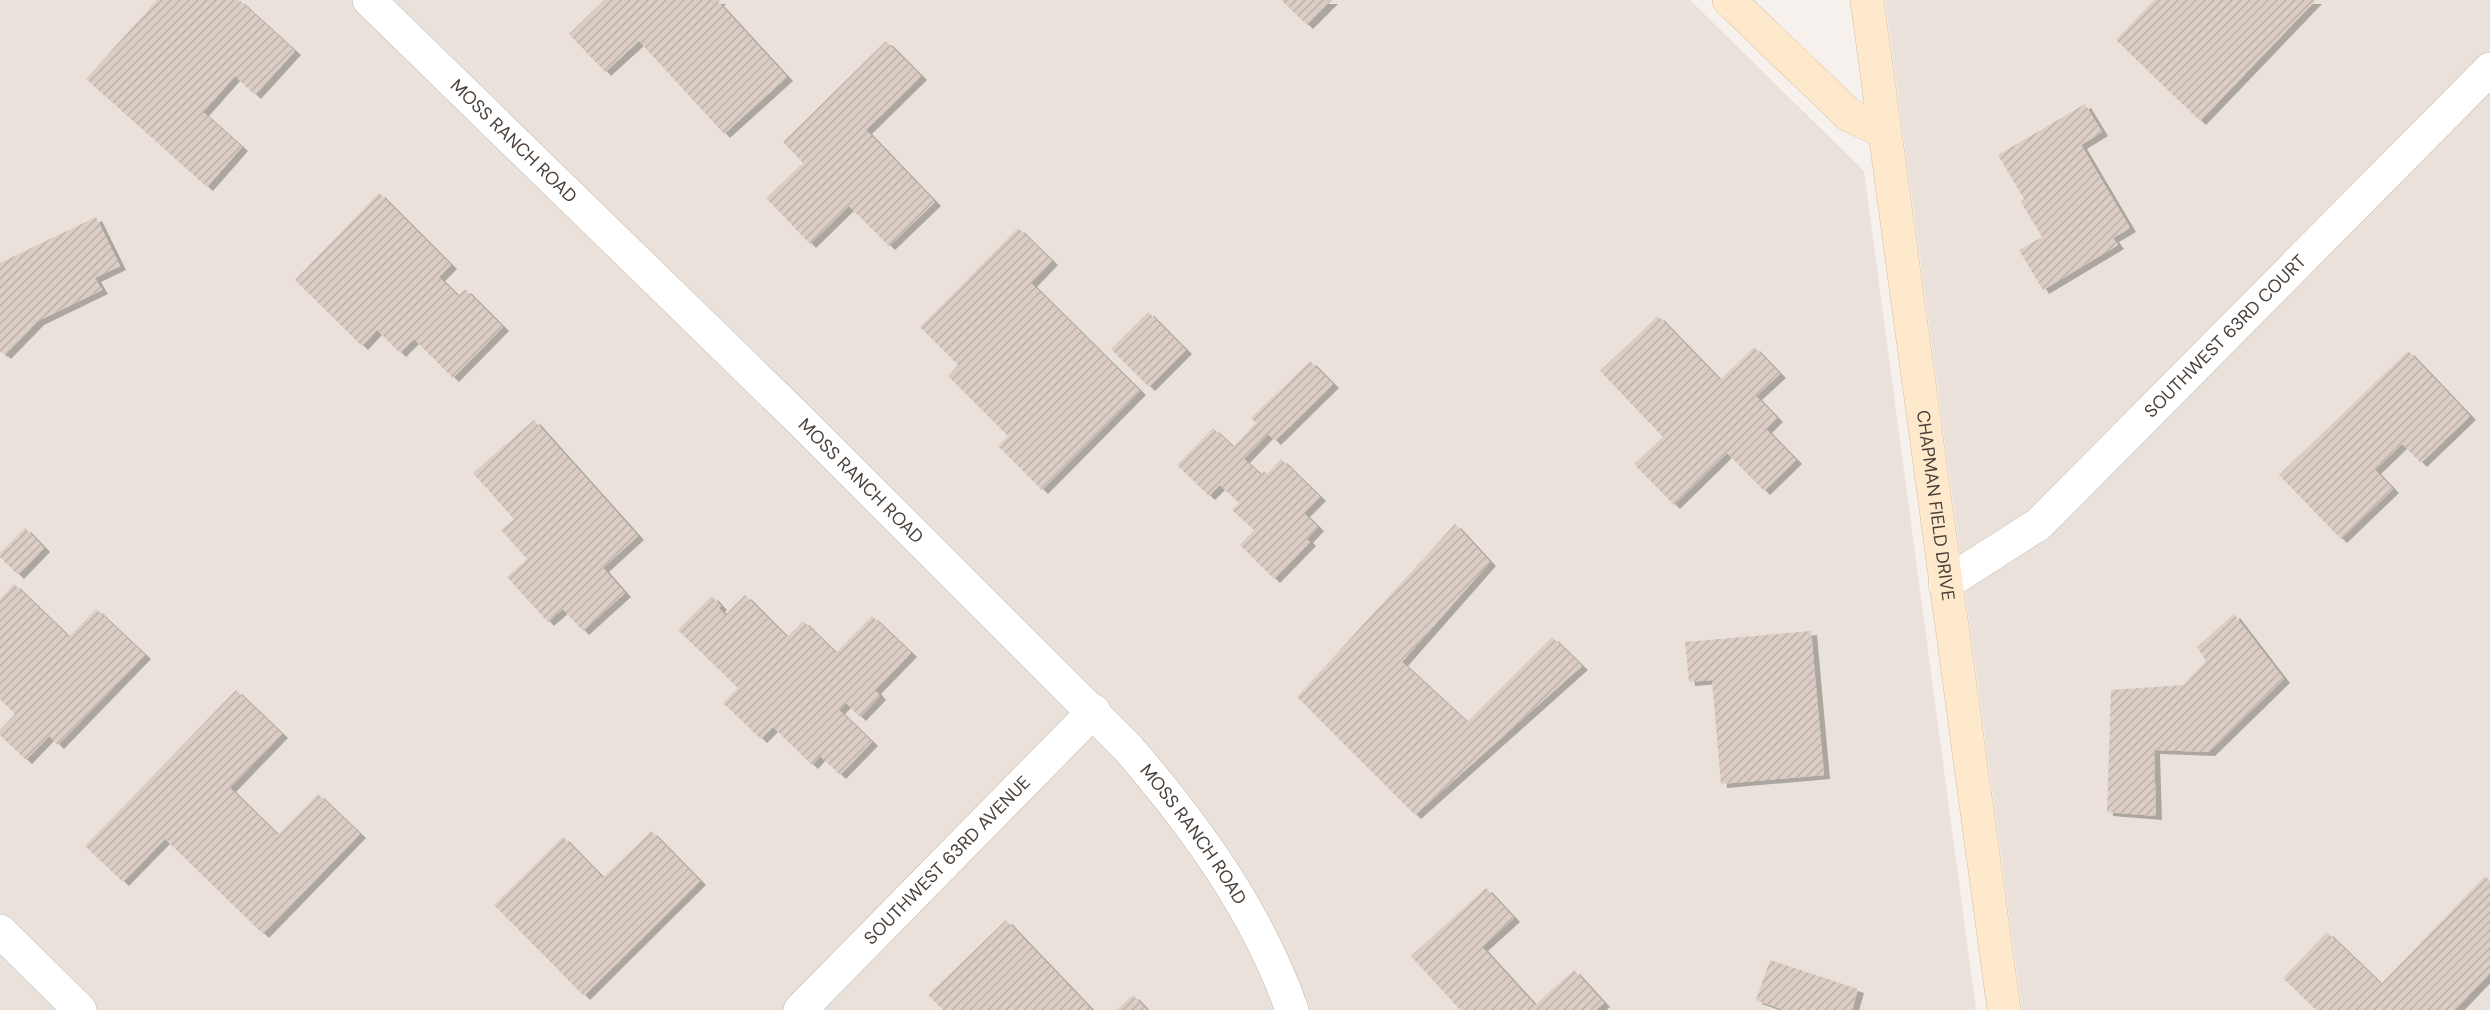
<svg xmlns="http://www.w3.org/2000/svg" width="2490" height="1010" font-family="'DM Sans',sans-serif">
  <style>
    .residential { fill: #eae2da }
    .building { fill: url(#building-hatch); filter: url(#shadow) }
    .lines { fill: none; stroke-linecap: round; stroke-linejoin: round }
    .street-casing { stroke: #c2b7ae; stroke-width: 34 }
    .secondary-casing { stroke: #d8be9e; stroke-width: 34 }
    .street { stroke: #fff; stroke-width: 33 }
    .secondary { stroke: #ffe9cd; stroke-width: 33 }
    .labels { text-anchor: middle; stroke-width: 5; stroke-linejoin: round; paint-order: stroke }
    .street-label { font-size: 18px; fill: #4b4039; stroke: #fff }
  </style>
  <defs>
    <pattern id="building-hatch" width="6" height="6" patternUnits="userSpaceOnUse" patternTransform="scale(1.5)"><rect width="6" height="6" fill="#dbcdc4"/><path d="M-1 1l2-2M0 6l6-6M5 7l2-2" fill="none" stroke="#bdb1a9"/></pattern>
    <filter id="shadow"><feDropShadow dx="6" dy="4" stdDeviation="0" flood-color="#0004"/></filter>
  </defs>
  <rect width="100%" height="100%" fill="#f6f1ec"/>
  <g class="residential">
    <polygon points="0,0 1690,0 1864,171 1976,1010 0,1010"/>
    <polygon points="1885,0 2490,0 2490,1010 2022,1010"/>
  </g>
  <g class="building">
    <polygon points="157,0 239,0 295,51 255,95 235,76 203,112 242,147 207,187 86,79"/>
    <polygon points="604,0 720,0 718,2 787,77 724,134 639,41 605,72 569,34"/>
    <polygon points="1281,0 1332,0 1307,25"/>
    <polygon points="2154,0 2316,0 2200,121 2116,40"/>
    <polygon points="886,41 921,76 866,130 935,202 889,246 849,206 810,244 766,198 803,163 783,142"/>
    <polygon points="2085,104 2102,132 2081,145 2130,228 2113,238 2118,245 2043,290 2019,250 2042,237 2021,202 2024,199 1998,155"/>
    <polygon points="379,193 451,265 439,277 458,296 465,289 503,327 453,378 414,339 400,353 377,330 362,346 295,280"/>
    <polygon points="96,217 120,266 95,278 102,290 38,321 5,355 2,352 0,353 0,263"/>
    <polygon points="1018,228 1052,261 1031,283 1140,391 1042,490 998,446 1008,436 948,376 958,365 920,327"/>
    <polygon points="1148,312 1186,350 1149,387 1111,349"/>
    <polygon points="1658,316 1720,380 1754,347 1780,374 1756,396 1777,418 1766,429 1796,460 1764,491 1727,453 1674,505 1634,464 1663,437 1600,371"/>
    <polygon points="2408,351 2470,416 2421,463 2402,444 2375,470 2393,489 2341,539 2279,475"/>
    <polygon points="1310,361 1333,384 1275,441 1268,434 1244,459 1261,475 1264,471 1267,474 1281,459 1320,497 1304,513 1318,527 1307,539 1310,542 1274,579 1240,545 1254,530 1232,510 1239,503 1220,485 1209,496 1177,465 1213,428 1233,447 1256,423 1251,418"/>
    <polygon points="534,420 638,536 603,568 625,593 583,631 563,609 548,622 507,577 527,559 501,530 514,519 473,473"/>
    <polygon points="1455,524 1490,562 1402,662 1467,722 1552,637 1582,666 1415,815 1297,697"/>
    <polygon points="25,528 44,548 18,575 0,557 0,553"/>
    <polygon points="14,584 69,637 96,609 145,655 58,745 49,736 26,760 0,735 0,730 15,714 0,699 0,599"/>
    <polygon points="745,595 787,637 803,621 836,653 872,616 911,653 875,690 880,696 860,717 846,703 839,710 872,742 840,775 820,756 812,765 773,727 761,739 723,703 738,688 678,630 712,596 721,606 719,608 725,615"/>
    <polygon points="2234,614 2284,679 2209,752 2154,750 2156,816 2107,812 2111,690 2183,685 2206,661 2197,647"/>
    <polygon points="1811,631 1824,775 1721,784 1712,680 1689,682 1685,642"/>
    <polygon points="236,690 282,734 230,788 278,835 318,794 360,834 263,934 165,839 123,882 85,846"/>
    <polygon points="651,831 700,881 584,996 494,905 563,837 603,878"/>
    <polygon points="2485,876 2490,881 2490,973 2455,1010 2316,1010 2283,978 2327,932 2381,984"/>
    <polygon points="1486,888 1514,918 1482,947 1535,1005 1574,970 1604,1003 1596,1010 1460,1010 1411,956"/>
    <polygon points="1006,920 1092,1010 943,1010 928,995"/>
    <polygon points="1770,960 1858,989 1852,1010 1784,1010 1756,1000"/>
    <polygon points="1133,995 1147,1010 1116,1010"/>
  </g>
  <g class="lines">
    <g class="street-casing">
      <g id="street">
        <path id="s1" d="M369,0L798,418L1128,748C1196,827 1257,911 1292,1010"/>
        <path id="s2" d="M1945,584L2039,524L2490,69"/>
        <polyline points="0,931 80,1010"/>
        <path id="s3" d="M800,1010L1094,711"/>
      </g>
    </g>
    <g class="secondary-casing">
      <g id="secondary">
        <polyline points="1729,0 1849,115 1885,132"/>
        <path id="s4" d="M1867,0L2004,1010"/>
      </g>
    </g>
    <use href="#street" class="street"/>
    <use href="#secondary" class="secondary"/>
  </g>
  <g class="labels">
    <g class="street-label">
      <text dy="6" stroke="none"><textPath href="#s1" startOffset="202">MOSS RANCH ROAD</textPath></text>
      <text dy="6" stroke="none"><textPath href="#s2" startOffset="376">SOUTHWEST 63RD COURT</textPath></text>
      <text dy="6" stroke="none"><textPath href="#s1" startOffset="688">MOSS RANCH ROAD</textPath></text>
      <text dy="6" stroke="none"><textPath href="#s4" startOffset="510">CHAPMAN FIELD DRIVE</textPath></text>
      <text dy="6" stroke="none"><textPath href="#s1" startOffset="1174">MOSS RANCH ROAD</textPath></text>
      <text dy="6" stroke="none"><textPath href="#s3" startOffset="210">SOUTHWEST 63RD AVENUE</textPath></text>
    </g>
  </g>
</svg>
